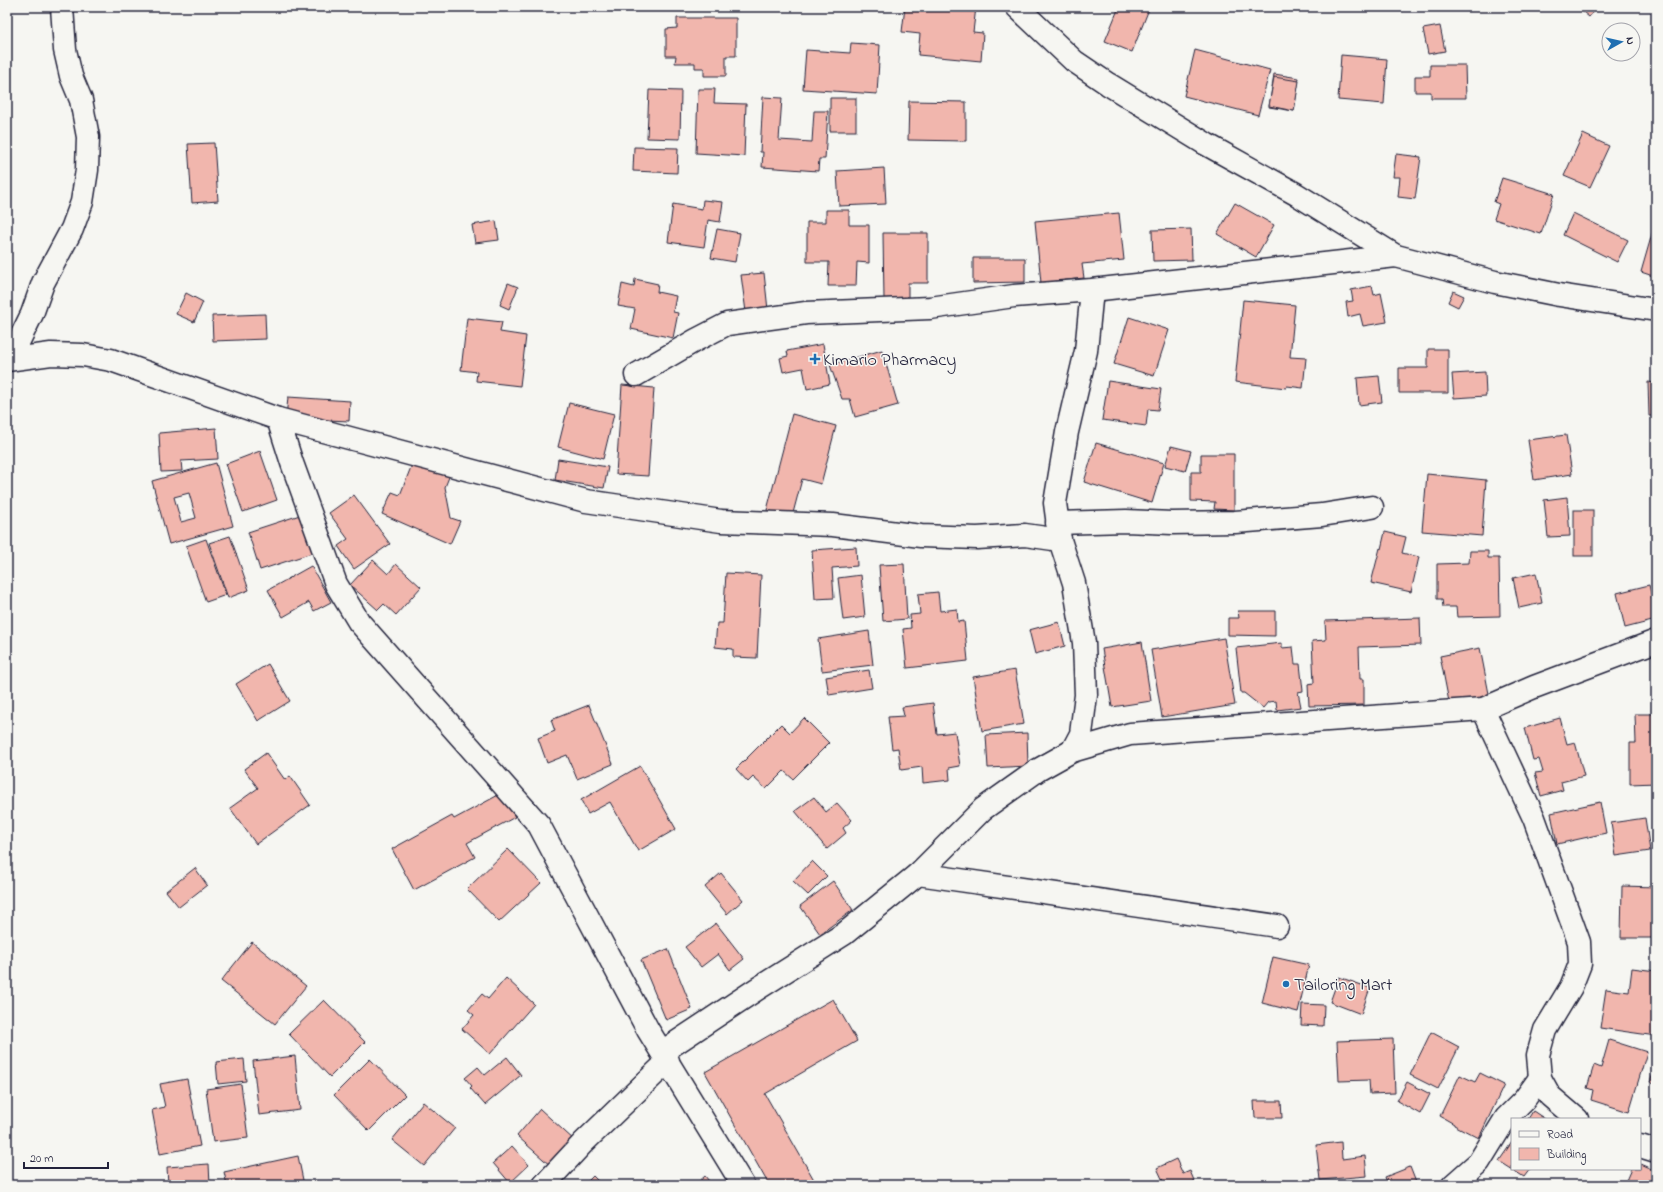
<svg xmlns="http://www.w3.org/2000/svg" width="1663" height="1192" font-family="'Indie Flower',sans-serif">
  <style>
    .building { fill: #f1b6ad; stroke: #22223b; fill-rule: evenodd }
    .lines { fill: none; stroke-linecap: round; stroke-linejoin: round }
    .minor-casing { stroke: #22223b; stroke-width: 25 }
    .minor { stroke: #f6f6f2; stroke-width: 22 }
    .poi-dot { fill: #1f6fb2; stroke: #f6f6f2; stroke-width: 1.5 }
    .labels { text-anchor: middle; stroke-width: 3; stroke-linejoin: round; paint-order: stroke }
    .poi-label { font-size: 18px; fill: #22223b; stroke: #f6f6f2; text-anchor: start }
  </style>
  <rect width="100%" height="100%" fill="#f6f6f2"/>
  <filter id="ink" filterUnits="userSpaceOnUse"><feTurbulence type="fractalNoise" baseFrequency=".025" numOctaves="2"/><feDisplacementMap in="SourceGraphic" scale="8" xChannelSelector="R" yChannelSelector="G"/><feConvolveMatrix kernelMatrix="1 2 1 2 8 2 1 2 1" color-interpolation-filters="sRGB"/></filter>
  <g filter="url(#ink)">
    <g class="building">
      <polygon points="905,7 929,9 929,7 976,7 973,32 983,33 981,61 918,55 920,34 902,32"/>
      <polygon points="1119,7 1145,7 1149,9 1132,52 1105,41"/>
      <polygon points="1577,7 1597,7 1589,17"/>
      <polygon points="677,18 736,18 736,56 726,56 726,76 704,76 704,68 695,68 695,63 675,63 676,56 666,56 666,29 677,28"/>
      <polygon points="1440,26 1445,51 1428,54 1423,29"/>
      <polygon points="851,43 880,45 877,94 803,89 806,50 850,53"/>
      <polygon points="1195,50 1270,70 1258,115 1184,96"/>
      <polygon points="1341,55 1387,59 1384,104 1338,100"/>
      <polygon points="1430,65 1465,65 1466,98 1431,98 1431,92 1415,92 1415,76 1430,76"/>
      <polygon points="1274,74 1299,78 1294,111 1269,107"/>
      <polygon points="1274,77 1299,81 1294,111 1269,106"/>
      <polygon points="698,89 715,89 714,103 746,104 744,156 696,153"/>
      <polygon points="649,90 681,91 680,139 647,138"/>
      <polygon points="763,97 782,98 779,140 812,142 814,111 828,111 825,159 819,159 818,171 762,167 763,152 760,152"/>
      <rect x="830" y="98" width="26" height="33"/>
      <polygon points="909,101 966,102 966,141 908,140"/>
      <polygon points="1583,134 1609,146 1590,187 1564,176"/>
      <polygon points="214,143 218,201 192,203 188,144"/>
      <polygon points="634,147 678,148 677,173 633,171"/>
      <polygon points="1396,154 1421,157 1415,199 1398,197 1400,177 1393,177"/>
      <polygon points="884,168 886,204 839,206 837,171"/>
      <polygon points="1502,178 1554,194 1541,234 1494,219 1499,204 1494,202"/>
      <polygon points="703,200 723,202 720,222 708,220 704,247 668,242 673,204 702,209"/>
      <polygon points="1235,203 1274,225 1256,257 1217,234"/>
      <polygon points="826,210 849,210 849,225 869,225 869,263 857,262 856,286 828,286 829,262 807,262 807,222 826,222"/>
      <polygon points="1119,213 1124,260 1082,264 1084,278 1041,283 1035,221"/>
      <polygon points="1573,213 1628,240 1617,262 1563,235"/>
      <polygon points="496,221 499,240 475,243 472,225"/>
      <polygon points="1654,227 1656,228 1656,277 1641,272"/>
      <polygon points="717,229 740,233 735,262 711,258"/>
      <polygon points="1191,229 1192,260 1153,261 1152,230"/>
      <polygon points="883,233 928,233 928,283 908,283 908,300 884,300"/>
      <polygon points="973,258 1025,258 1025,282 973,283"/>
      <polygon points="764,273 768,310 746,312 741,275"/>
      <polygon points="635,279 658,284 657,292 676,296 673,312 678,313 673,338 631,329 635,309 618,306 622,284 634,287"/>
      <polygon points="508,283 518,287 509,309 500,305"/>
      <polygon points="1372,286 1374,295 1381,293 1387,322 1363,326 1360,314 1348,317 1346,302 1353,301 1351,290"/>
      <polygon points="1453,291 1464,296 1458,307 1448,302"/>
      <polygon points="186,293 203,302 194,322 176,314"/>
      <polygon points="1243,300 1295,305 1290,357 1306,358 1303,388 1287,386 1286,388 1235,382"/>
      <polygon points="265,314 266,339 213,341 212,316"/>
      <polygon points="1129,317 1169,330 1154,376 1114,364"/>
      <polygon points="467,318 502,322 500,332 526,336 520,386 476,381 477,372 461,370"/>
      <polygon points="823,344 830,384 807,389 803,368 783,372 780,358 788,356 787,351"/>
      <polygon points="1428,349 1448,349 1448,393 1399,393 1399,368 1428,368"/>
      <polygon points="882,350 898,405 855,417 850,399 842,399 830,365"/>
      <polygon points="1485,372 1486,396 1454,398 1452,374"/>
      <polygon points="1379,376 1382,402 1359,405 1357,378"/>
      <polygon points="1108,381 1161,389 1158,410 1148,409 1146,426 1102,420"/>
      <polygon points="1648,382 1656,383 1656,416 1649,416"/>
      <polygon points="622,385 654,388 648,476 616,474"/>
      <polygon points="288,397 350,401 349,421 286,418"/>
      <polygon points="569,403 614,414 603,459 558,447"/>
      <polygon points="792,414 836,426 821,484 802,479 792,517 767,510"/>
      <polygon points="216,428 218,459 181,461 182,471 161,472 159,433"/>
      <polygon points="1566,435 1572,474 1534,480 1528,440"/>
      <polygon points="1096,443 1164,463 1152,503 1084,482"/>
      <polygon points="1171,446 1191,451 1185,471 1165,466"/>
      <polygon points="260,451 277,500 243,512 226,464"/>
      <polygon points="1201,454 1234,454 1234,510 1214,509 1215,502 1191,501 1191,472 1201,472"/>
      <polygon points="558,459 608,467 604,488 555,480"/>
      <polygon points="413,462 449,477 445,487 451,518 460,521 450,544 382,514 392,492 400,495"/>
      <path d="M216,463L233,526L169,544L152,481ZM189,493L196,518L181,522L174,497Z"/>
      <polygon points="1427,474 1486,480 1482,536 1422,531"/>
      <polygon points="354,495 390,544 354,569 338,546 348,539 329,513"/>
      <polygon points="1567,497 1570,536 1548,537 1544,500"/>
      <rect x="1574" y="510" width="19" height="46"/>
      <polygon points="306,513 318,551 260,570 248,532"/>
      <polygon points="1385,532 1406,537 1402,553 1419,557 1411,592 1371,583 1380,548 1381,549"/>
      <polygon points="230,536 249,590 228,598 209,543"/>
      <polygon points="206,539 226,595 206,602 186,546"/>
      <polygon points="856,547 857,566 832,568 834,598 815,599 812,550"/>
      <polygon points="1470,551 1488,551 1488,558 1499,558 1500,616 1457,617 1456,607 1443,607 1442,599 1437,599 1437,564 1469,563"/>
      <polygon points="373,560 388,574 396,564 421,587 396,615 384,604 378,610 350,585"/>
      <polygon points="904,564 907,619 883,621 879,565"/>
      <polygon points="311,566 331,602 314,611 309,602 283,617 268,590"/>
      <polygon points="726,573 761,575 757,658 733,657 733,649 715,647 717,623 723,623"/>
      <polygon points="1536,573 1542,603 1519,608 1513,578"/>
      <polygon points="861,575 865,617 843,620 838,578"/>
      <polygon points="1649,585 1656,614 1656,620 1625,628 1617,593"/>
      <polygon points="938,592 940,611 957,609 958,622 964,621 968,661 907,668 903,629 911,628 910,615 920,614 918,594"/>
      <polygon points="1238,611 1275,611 1275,636 1228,635 1228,618 1239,618"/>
      <polygon points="1420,618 1421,645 1359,647 1360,679 1364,679 1364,705 1309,706 1308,684 1314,683 1312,641 1326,640 1325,621"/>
      <polygon points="1059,622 1065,646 1035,654 1029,630"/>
      <polygon points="869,631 873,665 822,671 818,639"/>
      <polygon points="1224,638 1235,705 1162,717 1151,650"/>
      <polygon points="1142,642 1151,701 1112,707 1102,649"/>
      <polygon points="1282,643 1282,648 1293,647 1295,664 1300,664 1303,691 1298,692 1301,707 1277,710 1276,701 1268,702 1263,708 1244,693 1241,693 1236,648"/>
      <polygon points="1480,648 1490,699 1450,707 1440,656"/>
      <polygon points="268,664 290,701 258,721 236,684"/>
      <polygon points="869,670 872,688 829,695 826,677"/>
      <polygon points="1015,670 1024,724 982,731 973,677"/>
      <polygon points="933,703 937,734 955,732 960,766 949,768 950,780 923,783 922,767 901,770 898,748 892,749 888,717 904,716 902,707"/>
      <polygon points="589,705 613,764 577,779 567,755 547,763 538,738 555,731 551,720"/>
      <polygon points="1635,714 1656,714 1656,783 1630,784 1630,743 1636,743"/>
      <polygon points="804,718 829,743 793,779 784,771 766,789 753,777 748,782 736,769 781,724 790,733"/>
      <polygon points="1560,718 1567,744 1575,742 1584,776 1561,782 1563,790 1541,796 1535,773 1543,772 1539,759 1533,760 1525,728"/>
      <polygon points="1027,733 1028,766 988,768 986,735"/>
      <polygon points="266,753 285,780 290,776 310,805 256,844 230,808 258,788 244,769"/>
      <polygon points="640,766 676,829 638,851 610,802 588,814 581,800"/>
      <polygon points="502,793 515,817 467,843 475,857 414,890 392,849 452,816 454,819"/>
      <polygon points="814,797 826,812 837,803 852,820 843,828 846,833 827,849 795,811"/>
      <polygon points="1600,802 1606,833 1557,844 1551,813"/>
      <polygon points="1645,818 1650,851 1616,856 1611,823"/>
      <polygon points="508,849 541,883 499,922 467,889"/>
      <polygon points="812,861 827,876 808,895 793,881"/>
      <polygon points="195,868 207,885 179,907 166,891"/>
      <polygon points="721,873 743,900 727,914 705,887"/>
      <polygon points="833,881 853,910 820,934 800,906"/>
      <polygon points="1622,886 1656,887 1656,938 1621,938"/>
      <polygon points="716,923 744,959 730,970 718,954 701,967 685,947"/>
      <polygon points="252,942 306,986 275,1024 221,981"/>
      <polygon points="668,949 692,1009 666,1020 641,960"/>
      <polygon points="1273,957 1309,965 1298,1012 1262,1003"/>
      <polygon points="1632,968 1656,971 1656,1036 1600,1028 1606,989 1629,992"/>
      <polygon points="1339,977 1370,988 1361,1014 1330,1002"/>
      <polygon points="506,978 534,1004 490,1054 462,1029 474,1015 468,1010 482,994 488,999"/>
      <polygon points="833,999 857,1041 765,1094 817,1185 769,1185 705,1072"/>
      <polygon points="324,1000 365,1042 330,1077 289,1034"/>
      <polygon points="1302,1004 1324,1005 1323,1026 1301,1025"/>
      <polygon points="1431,1032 1459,1047 1438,1089 1410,1075"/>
      <polygon points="1393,1039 1395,1093 1370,1094 1369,1080 1339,1081 1337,1041"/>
      <polygon points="1609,1040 1647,1052 1629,1112 1591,1100 1593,1090 1587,1088 1594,1065 1601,1068"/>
      <polygon points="295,1056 300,1110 259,1115 253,1061"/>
      <polygon points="507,1057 521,1075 485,1105 470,1088 472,1086 465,1078 478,1067 485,1075"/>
      <polygon points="244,1059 246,1081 218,1084 216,1062"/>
      <polygon points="370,1059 405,1095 369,1131 334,1095"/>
      <polygon points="1656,1066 1656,1085 1650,1082"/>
      <polygon points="1480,1073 1504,1085 1479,1138 1454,1125 1454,1124 1440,1116 1460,1075 1475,1082"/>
      <polygon points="187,1079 200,1146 160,1154 152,1110 165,1107 160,1084"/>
      <polygon points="1407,1082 1430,1094 1420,1114 1397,1101"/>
      <polygon points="241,1084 248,1138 213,1142 206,1089"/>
      <polygon points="1254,1101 1281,1101 1282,1118 1255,1118"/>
      <polygon points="423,1102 455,1128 424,1166 392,1140"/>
      <polygon points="540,1109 575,1141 552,1167 517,1136"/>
      <polygon points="1533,1111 1545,1119 1528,1119"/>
      <polygon points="1341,1142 1342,1159 1365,1156 1367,1176 1320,1180 1316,1145"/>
      <polygon points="1512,1142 1512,1169 1530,1169 1524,1177 1499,1161"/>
      <polygon points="512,1146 529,1165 510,1183 493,1163"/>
      <polygon points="298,1156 304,1185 227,1185 224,1172"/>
      <polygon points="1176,1159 1183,1174 1190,1171 1196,1185 1159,1185 1164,1183 1157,1168"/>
      <polygon points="209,1164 210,1185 168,1185 167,1167"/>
      <polygon points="1640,1164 1656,1171 1656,1185 1624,1185 1631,1169 1640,1169"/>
      <polygon points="1410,1167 1417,1185 1388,1185 1385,1177"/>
      <polygon points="593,1176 602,1185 584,1185"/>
      <polygon points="705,1176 712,1185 695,1185"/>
    </g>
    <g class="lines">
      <g class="minor-casing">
        <g id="minor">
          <polyline points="1017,7 1074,61 1108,84 1206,144 1296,194 1396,256 1495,282 1559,295 1656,310"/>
          <polyline points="10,359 32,314 43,283 72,229 82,202 87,170 88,137 81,100 71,76 65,50 62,7"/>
          <polyline points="7,360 51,354 83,355 111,360 278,419 586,501 721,521 833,525 921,536 977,538 1025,535 1060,540"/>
          <polyline points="636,375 696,340 727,324 806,313 930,308 1014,296 1092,290 1396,256"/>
          <polyline points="278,419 292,463 336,584 359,622 539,825 648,1030 743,1185"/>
          <polyline points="1057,523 1126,521 1172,523 1235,522 1322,515 1372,507"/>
          <polyline points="1483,709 1534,818 1579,942 1580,964 1571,987 1545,1030 1538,1055 1540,1078 1550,1096 1577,1119"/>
          <polyline points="1072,751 1081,734 1086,695 1084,643 1074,583 1060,540 1055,503 1067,432 1086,351 1092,290"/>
          <polyline points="918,874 1277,926"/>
          <polyline points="662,1052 757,989 844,934 918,874 983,809 1038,770 1072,751 1130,734 1483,709 1534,687 1656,641"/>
          <polyline points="1640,1146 1656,1151"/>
          <polyline points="544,1185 583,1143 668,1061"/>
          <polyline points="1453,1185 1479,1162 1506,1118 1524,1100 1540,1078"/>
        </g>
      </g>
      <use href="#minor" class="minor"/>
    </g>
  </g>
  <g class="poi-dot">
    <path d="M813 353h4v4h4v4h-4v4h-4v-4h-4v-4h4z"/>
    <circle cx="1286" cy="984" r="4"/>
  </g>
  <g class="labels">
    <g class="poi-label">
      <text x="823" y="365">Kimario Pharmacy</text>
      <text x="1294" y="990">Tailoring Mart</text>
    </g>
  </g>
  <rect width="1663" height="1192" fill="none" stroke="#f6f6f2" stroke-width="24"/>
  <rect x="12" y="12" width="1639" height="1168" fill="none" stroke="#22223b" stroke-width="1.5" filter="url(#ink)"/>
  <rect x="1511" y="1118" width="130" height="52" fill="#f6f6f2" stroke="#a1a1a9"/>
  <rect x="1519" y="1131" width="20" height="6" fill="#f6f6f2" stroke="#a1a1a9"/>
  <text x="1547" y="1138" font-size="12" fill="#22223b">Road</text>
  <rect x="1519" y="1148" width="20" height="12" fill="#f1b6ad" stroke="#a1a1a9"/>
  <text x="1547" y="1158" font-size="12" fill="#22223b">Building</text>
  <g transform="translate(1621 42) rotate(82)"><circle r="19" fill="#f6f6f2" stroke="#a1a1a9"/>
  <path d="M0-3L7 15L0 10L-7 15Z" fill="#1f6fb2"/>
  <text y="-6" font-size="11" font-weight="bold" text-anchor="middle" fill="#22223b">N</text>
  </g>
  <path d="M24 1162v6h84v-6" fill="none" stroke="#22223b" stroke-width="2"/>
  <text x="30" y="1162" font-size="12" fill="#22223b" stroke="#f6f6f2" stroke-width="3" paint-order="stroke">20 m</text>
</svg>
